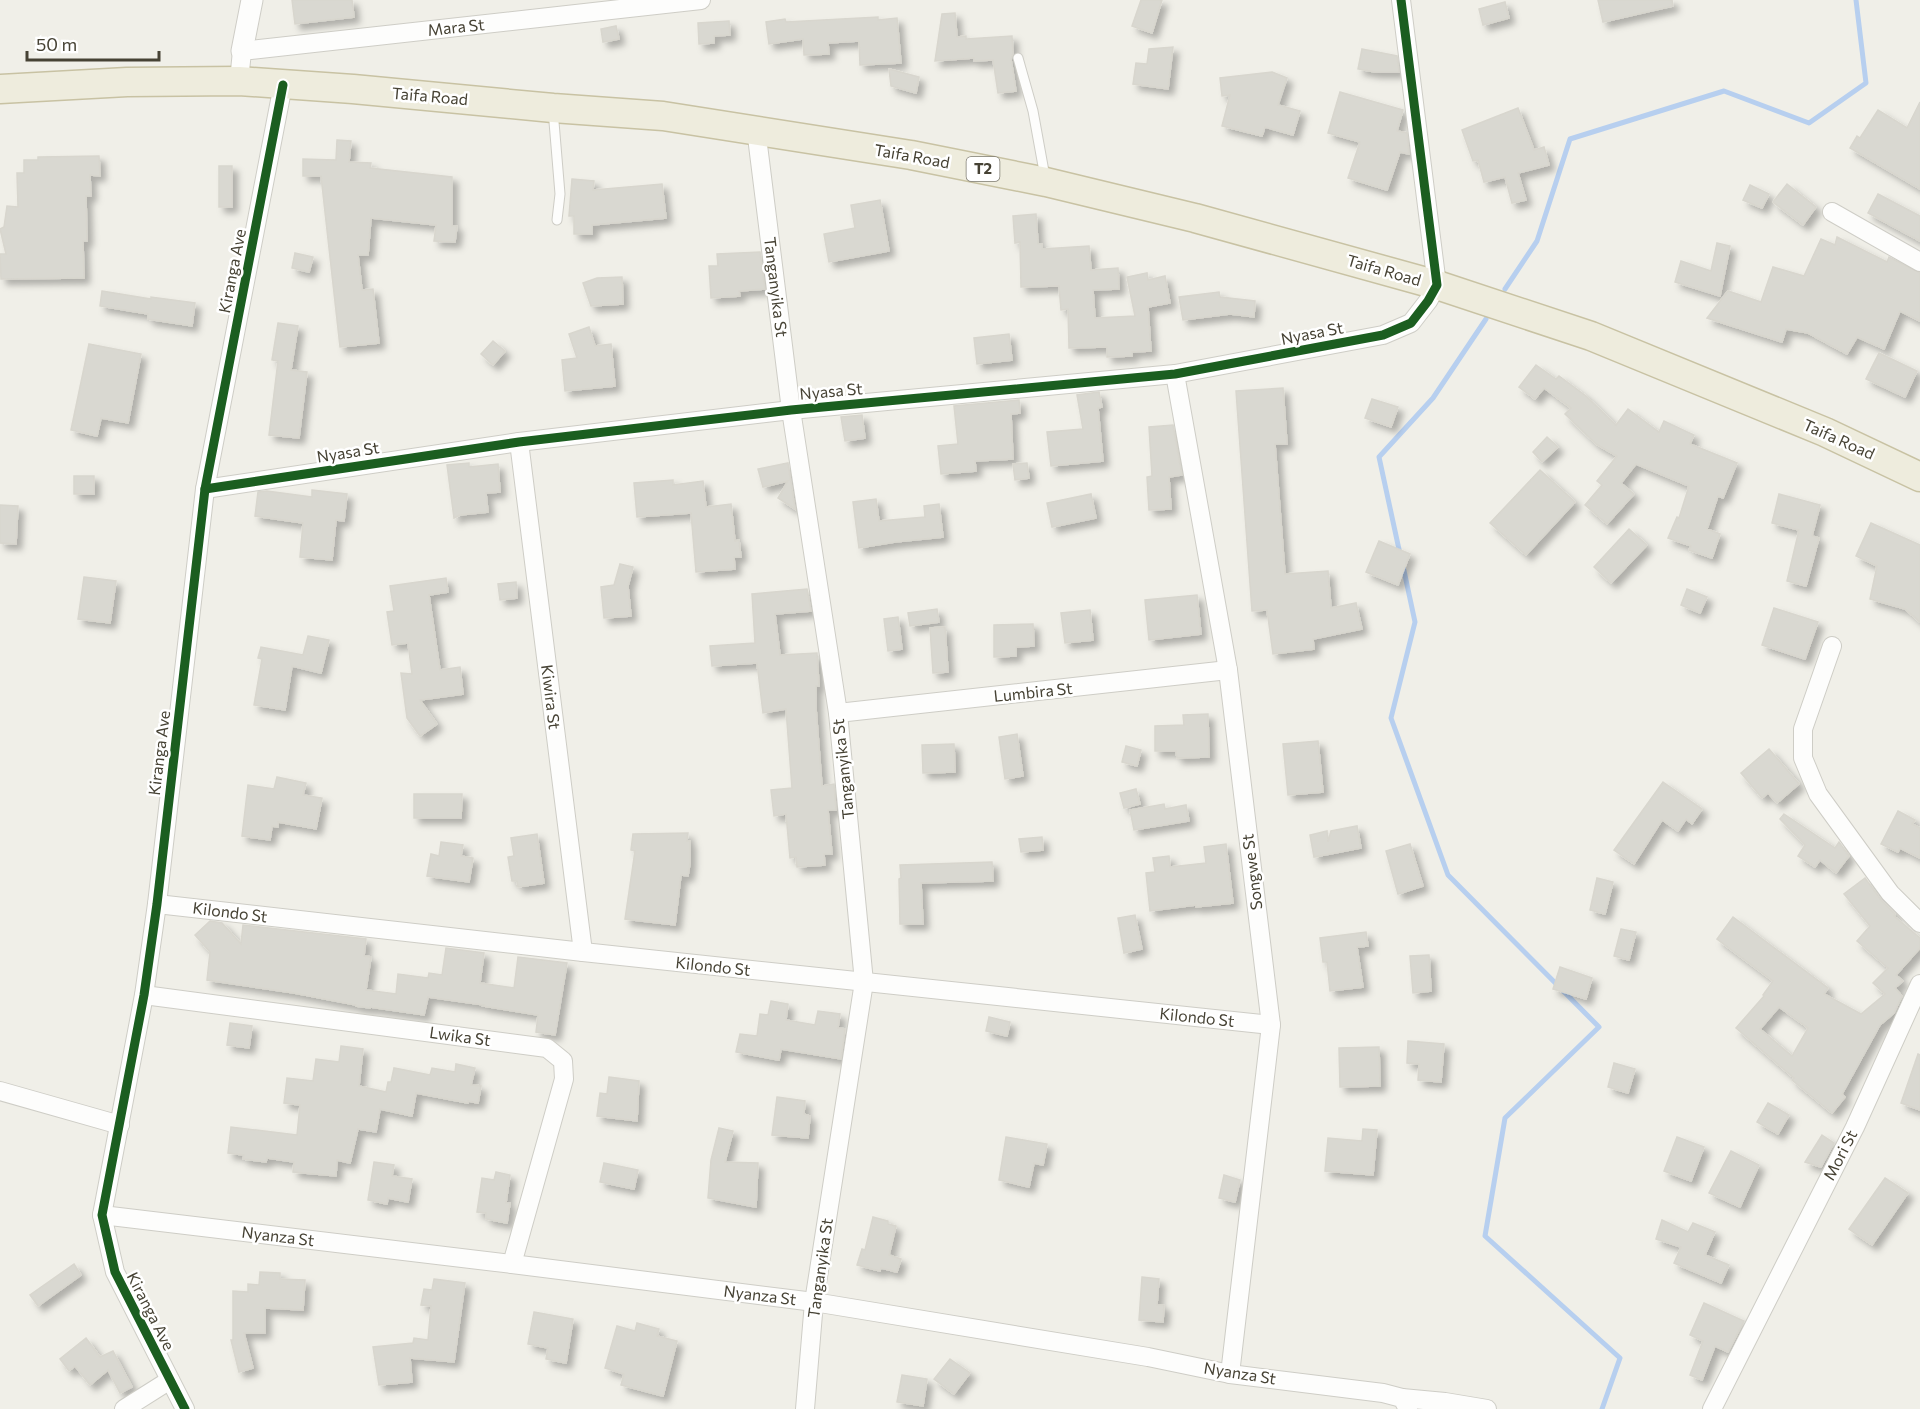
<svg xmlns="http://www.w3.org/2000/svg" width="1920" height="1409" font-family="Commissioner,sans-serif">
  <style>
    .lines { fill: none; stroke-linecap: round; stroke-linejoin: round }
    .stream { stroke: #b7cfef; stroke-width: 5 }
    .building { fill: #d9d8d1; stroke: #d8d6ce; stroke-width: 1.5; fill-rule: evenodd; filter: url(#shadow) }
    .service-casing { stroke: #cecdc6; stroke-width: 11 }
    .minor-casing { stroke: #cecdc6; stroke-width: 20 }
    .tertiary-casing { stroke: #cecdc6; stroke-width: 23 }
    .trunk-casing { stroke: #c8c2a3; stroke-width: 31 }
    .service { stroke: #fdfdfc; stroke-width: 9 }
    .minor { stroke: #fdfdfc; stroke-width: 18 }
    .tertiary { stroke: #fdfdfc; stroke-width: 21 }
    .trunk { stroke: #eeecdd; stroke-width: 28 }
    .cycleway-casing { stroke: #fff; stroke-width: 13 }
    .cycleway { stroke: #1b5e20; stroke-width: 9 }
    .labels { text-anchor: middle; stroke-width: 5; stroke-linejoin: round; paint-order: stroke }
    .shield { fill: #fff; stroke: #7e7b71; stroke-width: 1.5 }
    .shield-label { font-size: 15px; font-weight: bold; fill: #464234 }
    .street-label { font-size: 16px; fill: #464234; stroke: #fff }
  </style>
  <defs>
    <filter id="shadow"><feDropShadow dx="5.5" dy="5.5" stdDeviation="3" flood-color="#0004"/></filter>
  </defs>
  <rect width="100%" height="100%" fill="#f0efe8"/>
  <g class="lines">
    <g class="stream">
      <polyline points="1505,289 1537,241 1570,139 1724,91 1809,123 1866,83 1856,0"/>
      <polyline points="1400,554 1379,457 1433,398 1486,319"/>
      <polyline points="1403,566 1415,622 1391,718 1448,875 1599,1027 1505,1118 1485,1236 1620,1358 1602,1409"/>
    </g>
  </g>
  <g class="building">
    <polygon points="292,0 352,0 354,17 295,24"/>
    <polygon points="1141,0 1162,0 1152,33 1132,26"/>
    <polygon points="1598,0 1672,0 1673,6 1603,22"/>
    <polygon points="1505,2 1509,18 1483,25 1479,9"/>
    <polygon points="955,13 957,37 966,36 966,39 1012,36 1013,54 1011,59 1016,91 998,93 993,60 974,61 974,58 935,61 942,14"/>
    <polygon points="878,17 878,20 897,18 901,63 860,65 859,41 828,43 829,54 804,55 803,39 769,44 766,22 785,19 786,22"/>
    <polygon points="729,21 730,35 714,36 714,43 699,44 698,23"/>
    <polygon points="616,26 619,39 603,42 601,29"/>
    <polygon points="1173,47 1168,89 1133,84 1136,63 1147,64 1149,49"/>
    <polygon points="1362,49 1397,56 1399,72 1375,72 1358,69"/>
    <polygon points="889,69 919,77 916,93 891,86"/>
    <polygon points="1272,72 1287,78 1278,105 1300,111 1293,135 1265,127 1262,136 1222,126 1230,95 1222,96 1220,78"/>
    <polygon points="1340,92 1403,110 1397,131 1407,133 1409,154 1400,152 1387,190 1348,178 1360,142 1328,133"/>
    <polygon points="1920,102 1920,189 1850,148 1857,136 1860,138 1878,110 1907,128"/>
    <polygon points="1518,108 1534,150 1544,147 1549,165 1518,173 1526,200 1512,203 1505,177 1484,182 1478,160 1473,161 1462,130"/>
    <polygon points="337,140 351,141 349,162 371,163 370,168 452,177 452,226 457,226 455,242 434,241 436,225 371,218 368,255 358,255 362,290 373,289 379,343 340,347 321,176 303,176 303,159 336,160"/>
    <polygon points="99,156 100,176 90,175 91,196 86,196 87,241 83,241 84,278 1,279 0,254 6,254 0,229 4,227 7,206 18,207 17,173 24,173 24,160 38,160 38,157"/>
    <rect x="219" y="166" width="13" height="41"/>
    <polygon points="572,179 594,181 593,190 662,184 666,218 592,225 592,234 574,234 574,216 569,216"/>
    <polygon points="1787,184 1816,207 1803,225 1773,202"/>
    <polygon points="1750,185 1769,194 1762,208 1743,200"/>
    <polygon points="1878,194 1920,216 1920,241 1868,213"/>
    <polygon points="880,200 889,251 829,262 824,234 855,228 851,205"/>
    <polygon points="1036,214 1038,244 1042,244 1042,249 1089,246 1091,270 1118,268 1119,289 1093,290 1095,318 1135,316 1127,277 1147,273 1148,280 1165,276 1170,303 1148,307 1151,351 1132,352 1132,356 1107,357 1107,347 1069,348 1068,309 1061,310 1059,286 1021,287 1020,242 1015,243 1013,216"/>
    <polygon points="1837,237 1887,262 1889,257 1920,273 1920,321 1900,311 1884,349 1857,337 1847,354 1808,333 1786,329 1782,342 1707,318 1728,291 1761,302 1773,267 1804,276 1821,239 1835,245"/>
    <polygon points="1717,243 1730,246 1720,296 1675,282 1681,261 1711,271"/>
    <polygon points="760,252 765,289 739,291 740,296 711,298 709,266 718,266 717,254"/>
    <polygon points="295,253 313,257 309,272 292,268"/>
    <polygon points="622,277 623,304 591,306 583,283 597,278"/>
    <polygon points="102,291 151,299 151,297 195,303 192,326 148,319 148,314 100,306"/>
    <polygon points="1219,292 1220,297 1255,301 1254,317 1230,314 1183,320 1179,297"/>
    <polygon points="278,323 298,326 291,370 307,372 299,438 269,435 278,361 272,360"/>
    <polygon points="589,327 595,346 611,344 615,386 565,391 562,360 577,358 569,334"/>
    <polygon points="1009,334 1012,360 977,364 974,338"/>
    <polygon points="493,341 505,351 493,365 481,354"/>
    <polygon points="89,344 141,354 128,423 101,418 97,436 71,430"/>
    <polygon points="1879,353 1917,371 1905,397 1866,379"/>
    <polygon points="1536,365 1556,379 1559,376 1586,396 1616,425 1628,409 1659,432 1664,421 1694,435 1690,444 1737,463 1723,498 1718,496 1707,529 1720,534 1712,558 1689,550 1691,546 1668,538 1677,517 1679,518 1689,486 1636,464 1621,483 1634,494 1607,524 1585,505 1602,485 1597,481 1617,456 1596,444 1565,414 1571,408 1544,388 1535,399 1519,387"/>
    <polygon points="1283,388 1287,444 1275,444 1285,574 1328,571 1331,608 1356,603 1362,629 1313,639 1314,649 1273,654 1267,610 1252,611 1236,391"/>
    <polygon points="1099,392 1102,407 1098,408 1103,461 1051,466 1047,432 1083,429 1077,395"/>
    <polygon points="1372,399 1398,407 1391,427 1365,418"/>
    <polygon points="1019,400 1020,413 1011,414 1013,459 975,461 976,471 941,474 938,446 958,444 954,406"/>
    <polygon points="862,415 865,438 845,441 841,417"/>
    <polygon points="1173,425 1182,475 1169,477 1171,509 1149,510 1147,477 1152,476 1149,427"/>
    <polygon points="1547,437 1558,447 1542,462 1533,452"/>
    <polygon points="469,463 469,467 498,464 500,492 486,493 488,512 460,515 454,518 447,465"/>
    <polygon points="788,463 795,509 778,498 788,481 763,487 758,469"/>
    <polygon points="1027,463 1029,478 1015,480 1013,464"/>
    <polygon points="1540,470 1575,502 1526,555 1490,523"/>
    <rect x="74" y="476" width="20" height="18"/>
    <polygon points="673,480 673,485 703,481 706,507 731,504 735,541 739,540 741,557 734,557 735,569 696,572 691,513 637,517 634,483"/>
    <polygon points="312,490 347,494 344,521 336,520 332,560 300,557 303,523 255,516 258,492 267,491 312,497"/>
    <polygon points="1091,494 1096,518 1052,527 1047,503"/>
    <polygon points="1779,494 1820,505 1812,536 1819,538 1806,586 1787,581 1799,530 1772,523"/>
    <polygon points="876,499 879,521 925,517 924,506 939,504 943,537 895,542 859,548 853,502"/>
    <polygon points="0,505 18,506 16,544 0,543"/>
    <polygon points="1871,523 1920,545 1920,622 1905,609 1870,599 1877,566 1856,556"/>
    <polygon points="1629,529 1647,545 1611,583 1594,567"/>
    <polygon points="1379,541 1410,554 1398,585 1366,572"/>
    <polygon points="620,564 633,567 628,586 631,616 604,618 601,587 614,585"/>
    <polygon points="84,577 116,581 110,623 78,619"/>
    <polygon points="446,578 448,592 429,595 440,670 460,667 463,694 420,700 437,724 420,736 407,718 401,673 412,674 408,643 392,645 387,612 394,611 390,586"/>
    <polygon points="516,582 517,598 500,600 498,584"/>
    <polygon points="807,589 811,611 775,614 780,655 817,653 819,686 816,686 816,708 822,786 834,784 836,810 828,810 832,854 824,854 825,865 797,867 796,857 790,858 786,814 774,816 771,790 792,788 786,709 763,713 757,663 712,666 710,646 755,643 752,594"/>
    <polygon points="1687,589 1707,597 1700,613 1681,605"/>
    <polygon points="1197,595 1201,634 1149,640 1145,600"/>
    <polygon points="1774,608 1818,622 1805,659 1762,645"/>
    <polygon points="937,609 939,622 910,626 908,613"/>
    <polygon points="1090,610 1093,640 1065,643 1061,613"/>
    <polygon points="898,617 902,649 888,651 884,619"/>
    <polygon points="1033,624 1034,646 1016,647 1016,656 994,657 994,625"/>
    <polygon points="945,627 948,672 933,673 930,628"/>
    <polygon points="308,636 329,640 321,673 292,666 285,710 254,705 262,659 258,658 261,647 303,655"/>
    <polygon points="1208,714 1209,757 1177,758 1176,751 1155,751 1155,726 1184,725 1183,715"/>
    <polygon points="1017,734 1023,776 1005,779 999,737"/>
    <polygon points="1318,741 1323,792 1288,795 1283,744"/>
    <polygon points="954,744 955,772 923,773 922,745"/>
    <polygon points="1126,746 1141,750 1137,766 1122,762"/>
    <polygon points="1769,749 1799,784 1777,803 1768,793 1762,798 1741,773"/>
    <polygon points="277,777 306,783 303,795 322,798 316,829 278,822 278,827 272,826 270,840 242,836 248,785 274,789"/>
    <polygon points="1663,782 1702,809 1692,824 1686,819 1678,831 1662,820 1634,864 1614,850"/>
    <polygon points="1136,789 1140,804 1124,808 1120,793"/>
    <polygon points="414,794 462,794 461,818 414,818"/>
    <polygon points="1164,804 1165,809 1186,805 1189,821 1134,830 1130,810"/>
    <polygon points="1898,811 1915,820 1912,824 1920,828 1920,858 1900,848 1898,852 1881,844"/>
    <polygon points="1784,814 1835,848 1839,842 1849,856 1836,873 1820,860 1815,867 1798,856 1805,845 1780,819"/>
    <polygon points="1357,826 1361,848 1314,857 1310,835 1327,831 1328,842 1331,831"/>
    <polygon points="688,833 687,841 690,841 690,863 688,876 681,875 675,925 625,919 635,851 631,850 633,834"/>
    <polygon points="537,834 544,883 518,887 517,881 512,881 508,857 514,856 511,838"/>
    <polygon points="1042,837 1043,850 1021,852 1019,839"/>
    <polygon points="441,842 463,845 461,856 473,858 469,882 427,876 431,854 439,856"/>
    <polygon points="1226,844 1233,903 1196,907 1196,905 1150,911 1146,873 1155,872 1153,858 1169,856 1170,867 1206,863 1204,847"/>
    <polygon points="1410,844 1423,886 1398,894 1386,851"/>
    <polygon points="992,862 993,881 921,883 923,924 900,924 899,879 901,878 900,865"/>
    <polygon points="1597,878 1613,882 1605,914 1590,910"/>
    <path d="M1865,878L1881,900L1895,914L1894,916L1920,938V948L1896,975L1903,981L1895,988L1902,996L1894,1013L1880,1025L1842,1094L1845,1097L1832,1113L1792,1080L1794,1078L1736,1028L1764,996L1763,995L1773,981L1717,939L1733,917L1828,988L1824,994L1861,1014L1885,994L1873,983L1888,968L1857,941L1870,926L1844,894ZM1779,1007L1808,1028L1792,1056L1760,1029Z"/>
    <polygon points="1135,915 1142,949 1124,953 1118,918"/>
    <polygon points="210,921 222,923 241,944 243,925 366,939 364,956 371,957 366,990 396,994 398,974 428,978 429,973 442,975 446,948 484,953 480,983 514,988 518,957 567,963 555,1035 536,1032 538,1015 483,1006 484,1005 428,997 424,1015 370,1007 370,1008 356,1006 356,1005 294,993 207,980 210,952 195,935"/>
    <polygon points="1621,929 1636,932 1629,960 1614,956"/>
    <polygon points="1366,932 1368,946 1357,947 1363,987 1330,991 1327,962 1323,962 1320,938"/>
    <polygon points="1429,955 1431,991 1413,993 1410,956"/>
    <polygon points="1560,967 1592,978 1586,999 1553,989"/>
    <polygon points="771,1001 788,1004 786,1020 815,1025 818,1011 840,1014 838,1028 845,1029 841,1059 781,1049 779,1060 736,1052 740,1034 757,1036 760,1014 768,1015"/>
    <polygon points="989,1017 1010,1022 1007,1036 986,1031"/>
    <polygon points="230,1023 252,1026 249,1048 227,1045"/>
    <polygon points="1408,1041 1444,1044 1441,1082 1418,1080 1419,1064 1407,1063"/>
    <polygon points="341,1046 363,1049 359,1086 386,1092 388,1082 391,1082 394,1068 430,1075 432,1068 455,1072 456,1064 475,1068 471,1085 481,1086 478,1103 468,1101 468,1103 416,1093 412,1116 380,1109 376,1132 358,1129 350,1163 337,1160 336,1176 293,1172 294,1162 267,1158 266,1162 243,1159 244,1155 228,1153 231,1127 297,1135 300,1105 284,1103 287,1078 313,1081 316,1059 339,1062"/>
    <polygon points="1379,1047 1380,1086 1340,1087 1339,1048"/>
    <polygon points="1918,1054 1920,1055 1920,1110 1901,1103"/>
    <polygon points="1614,1063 1635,1069 1628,1093 1608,1087"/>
    <polygon points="609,1077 639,1081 637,1121 597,1116 600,1093 607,1094"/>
    <polygon points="777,1097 805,1101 804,1114 810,1116 808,1138 772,1135"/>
    <polygon points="1768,1103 1789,1115 1778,1134 1757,1122"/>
    <polygon points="719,1128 733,1131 725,1162 758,1163 756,1207 708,1198 711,1160"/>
    <polygon points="1363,1129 1377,1130 1373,1175 1325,1171 1328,1138 1362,1141"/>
    <polygon points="1822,1135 1834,1143 1821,1167 1805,1162"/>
    <polygon points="1006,1137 1047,1144 1043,1165 1034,1163 1029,1187 999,1180"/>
    <polygon points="1677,1137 1704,1147 1691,1181 1664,1171"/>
    <polygon points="1731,1151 1759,1165 1740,1207 1709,1193"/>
    <polygon points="374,1162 394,1165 392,1176 412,1179 408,1202 388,1198 387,1204 368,1200"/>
    <polygon points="604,1163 638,1170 634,1189 600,1182"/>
    <polygon points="496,1172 510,1175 506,1203 510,1203 507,1223 486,1219 486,1213 477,1212 482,1178 494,1180"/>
    <polygon points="1224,1175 1240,1180 1235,1202 1219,1198"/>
    <polygon points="1885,1178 1908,1193 1872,1245 1849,1229"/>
    <polygon points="873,1217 888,1221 888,1224 896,1226 889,1255 901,1259 897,1272 881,1268 880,1271 857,1265 862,1249 865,1250"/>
    <polygon points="1662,1220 1688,1232 1693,1223 1715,1232 1705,1255 1729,1265 1721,1283 1674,1263 1681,1247 1656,1239"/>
    <polygon points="74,1264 81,1275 38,1306 30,1295"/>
    <polygon points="260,1272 280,1273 280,1279 305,1280 303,1310 265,1308 265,1333 244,1333 253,1368 239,1372 231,1340 233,1340 233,1291 248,1292 248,1284 259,1285"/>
    <polygon points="1142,1277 1159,1279 1157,1305 1164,1305 1163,1322 1139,1320"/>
    <polygon points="434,1279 465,1283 454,1362 410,1358 412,1382 379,1385 373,1347 413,1343 414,1338 428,1340 431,1306 421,1305 424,1289 432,1290"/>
    <polygon points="1704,1303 1744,1321 1728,1352 1715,1346 1702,1380 1690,1375 1703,1341 1690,1335"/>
    <polygon points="534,1312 573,1319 566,1363 546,1359 548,1348 528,1344"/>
    <polygon points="637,1323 659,1329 657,1336 677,1341 663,1396 621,1385 624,1374 605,1368 617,1326 635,1331"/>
    <polygon points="86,1338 100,1357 113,1351 132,1387 120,1393 108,1370 90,1385 75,1366 69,1371 60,1359"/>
    <polygon points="950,1359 970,1373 954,1394 934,1379"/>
    <polygon points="902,1375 927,1379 923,1406 897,1402"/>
  </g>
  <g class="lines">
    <g class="service-casing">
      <g id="service">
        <polyline points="1018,58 1033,111 1045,177"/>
        <polyline points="553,110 560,194 557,220"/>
      </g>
    </g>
    <g class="minor-casing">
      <g id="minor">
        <polyline points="239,81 242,51 701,0"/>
        <polyline points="756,129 791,410 838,713 864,982 814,1302 805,1409"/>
        <polyline points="1832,212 1920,262"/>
        <polyline points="1175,374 1228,670 1271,1025 1230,1374"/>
        <polyline points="519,442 583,952"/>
        <polyline points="205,489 519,442 791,410 1175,374 1383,335 1411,323 1428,301 1437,285 1401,0"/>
        <polyline points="1832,646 1803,729 1803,758 1818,794 1890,893 1920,923"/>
        <polyline points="838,713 1228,670"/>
        <polyline points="157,904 583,952 1271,1025"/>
        <polyline points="144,995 547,1048 563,1061 564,1079 512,1264"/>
        <polyline points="0,1091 120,1125"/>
        <polyline points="102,1215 512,1264 814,1302 1148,1357 1230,1374 1383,1393 1402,1398 1408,1409"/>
        <polyline points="1402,1398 1445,1402 1487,1409"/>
        <polyline points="124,1409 170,1380"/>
        <polyline points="185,1409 115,1272 102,1215 144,995 157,904 205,489 283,85"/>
        <polyline points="1712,1409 1855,1127 1920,984"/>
      </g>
    </g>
    <g class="tertiary-casing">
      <polyline id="tertiary" points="242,51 252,0"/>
    </g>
    <g class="trunk-casing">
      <polyline id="trunk" points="0,89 127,82 239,81 353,89 553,108 663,116 911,155 1046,182 1195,218 1437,285 1591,336 1825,432 1920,477"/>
    </g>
    <use href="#service" class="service"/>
    <use href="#minor" class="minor"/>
    <use href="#tertiary" class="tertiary"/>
    <use href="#trunk" class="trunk"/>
    <g class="cycleway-casing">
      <g id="cycleway">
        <polyline points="205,489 519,442 791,410 1175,374 1383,335 1411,323 1428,301 1437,285 1401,0"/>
        <polyline points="185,1409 115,1272 102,1215 144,995 157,904 205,489 283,85"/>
      </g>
    </g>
    <use href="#cycleway" class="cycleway"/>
  </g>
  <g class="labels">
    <rect class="shield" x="966.5" y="157" width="33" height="24" rx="4.5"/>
    <g class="shield-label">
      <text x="983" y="174">T2</text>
    </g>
    <g class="street-label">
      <text transform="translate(456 27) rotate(-6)" y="6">Mara St</text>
      <text transform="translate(430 96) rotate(5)" y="6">Taifa Road</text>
      <text transform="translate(912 156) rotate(10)" y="6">Taifa Road</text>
      <text transform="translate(1384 270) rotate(16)" y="6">Taifa Road</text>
      <text transform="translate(232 271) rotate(-79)" y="6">Kiranga Ave</text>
      <text transform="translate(776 287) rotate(83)" y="6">Tanganyika St</text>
      <text transform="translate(1312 333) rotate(-11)" y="6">Nyasa St</text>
      <text transform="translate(831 391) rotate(-5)" y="6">Nyasa St</text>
      <text transform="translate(1839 439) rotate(24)" y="6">Taifa Road</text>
      <text transform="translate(348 452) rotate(-9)" y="6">Nyasa St</text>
      <text transform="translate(1033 692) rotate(-6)" y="6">Lumbira St</text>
      <text transform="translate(551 697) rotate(83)" y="6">Kiwira St</text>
      <text transform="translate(159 753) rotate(-83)" y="6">Kiranga Ave</text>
      <text transform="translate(843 769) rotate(-96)" y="6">Tanganyika St</text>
      <text transform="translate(1252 872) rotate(-97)" y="6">Songwe St</text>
      <text transform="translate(230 912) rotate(7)" y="6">Kilondo St</text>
      <text transform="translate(713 966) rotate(6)" y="6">Kilondo St</text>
      <text transform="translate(1197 1017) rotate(6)" y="6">Kilondo St</text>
      <text transform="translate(460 1036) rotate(8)" y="6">Lwika St</text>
      <text transform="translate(1840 1155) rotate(-63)" y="6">Mori St</text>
      <text transform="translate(278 1236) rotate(7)" y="6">Nyanza St</text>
      <text transform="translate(820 1268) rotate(-82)" y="6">Tanganyika St</text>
      <text transform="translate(760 1295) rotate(7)" y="6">Nyanza St</text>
      <text transform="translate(151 1311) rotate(63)" y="6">Kiranga Ave</text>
      <text transform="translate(1240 1373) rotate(9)" y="6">Nyanza St</text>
    </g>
  </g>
  <path d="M27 51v9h132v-9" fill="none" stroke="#464234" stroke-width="3"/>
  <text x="36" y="51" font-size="18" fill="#464234" stroke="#ffffff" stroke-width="4.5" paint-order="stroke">50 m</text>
</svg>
